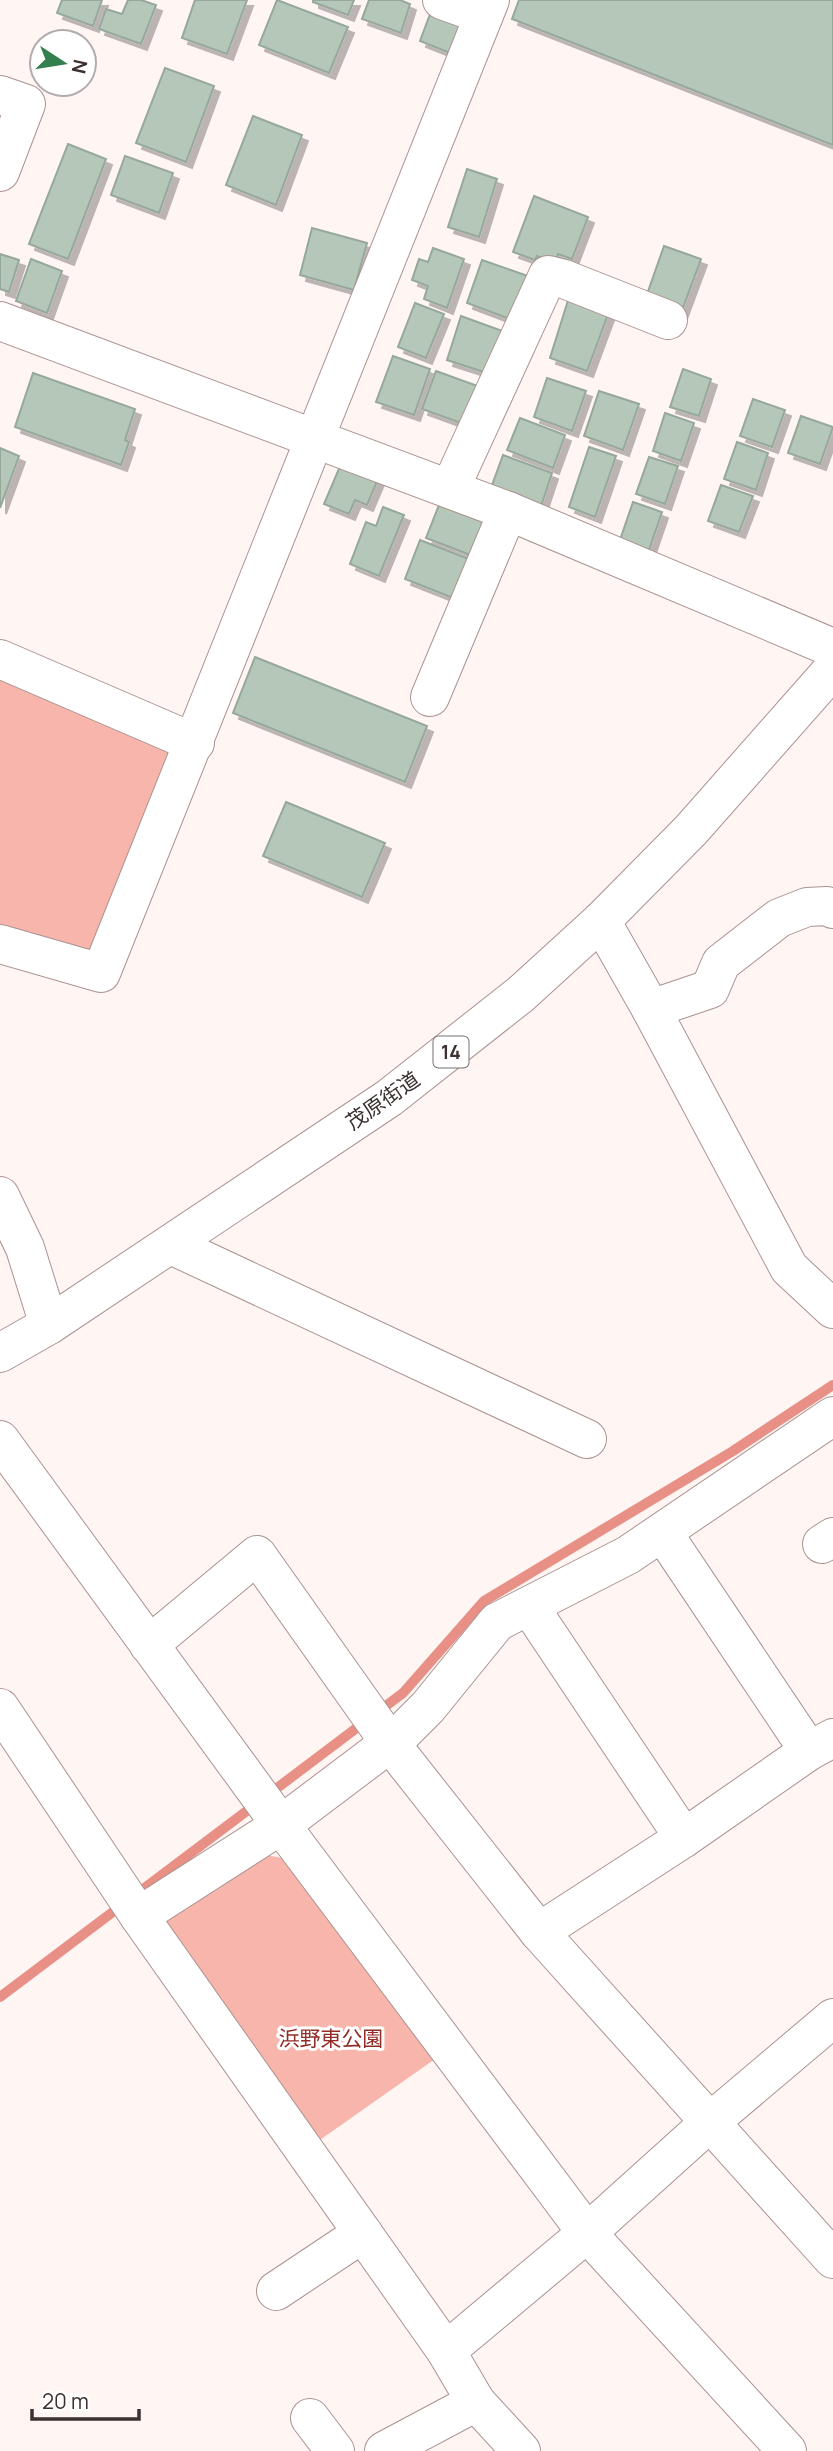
<svg xmlns="http://www.w3.org/2000/svg" width="833" height="2451" font-family="Manrope,'Noto Sans JP',sans-serif">
  <style>
    .green { fill: #f8b5ac }
    .lines { fill: none; stroke-linecap: round; stroke-linejoin: round }
    .stream { stroke: #e89085; stroke-width: 10 }
    .building { fill: #b4c7b9; stroke: #96a89a; stroke-width: 2; filter: url(#shadow) }
    .minor-casing { stroke: #aa9390; stroke-width: 40 }
    .tertiary-casing { stroke: #aa9390; stroke-width: 40 }
    .primary-casing { stroke: #aa9390; stroke-width: 40 }
    .minor { stroke: #fff; stroke-width: 38 }
    .tertiary { stroke: #fff; stroke-width: 38 }
    .primary { stroke: #fff; stroke-width: 38 }
    .labels { text-anchor: middle; stroke-width: 6; stroke-linejoin: round; paint-order: stroke }
    .shield { fill: #fff; stroke: #766f6e; stroke-width: 2 }
    .shield-label { font-size: 19px; font-weight: bold; fill: #3b3130 }
    .street-label { font-size: 21px; fill: #3b3130; stroke: #fff }
    .park-label { font-size: 21px; fill: #932c27; stroke: #fff }
  </style>
  <defs>
    <filter id="shadow"><feDropShadow dx="6" dy="6" stdDeviation="0" flood-color="#0004"/></filter>
  </defs>
  <rect width="100%" height="100%" fill="#fff5f3"/>
  <g class="green">
    <polygon points="0,673 179,749 94,959 0,929"/>
    <polygon points="250,1852 282,1858 435,2059 317,2142 162,1916"/>
  </g>
  <g class="lines">
    <polyline class="stream" points="0,1997 403,1693 484,1601 733,1451 833,1385"/>
  </g>
  <g class="building">
    <polygon points="62,0 102,0 93,26 57,13"/>
    <polygon points="128,0 141,0 156,5 141,44 99,29 106,9 122,14"/>
    <polygon points="195,0 247,0 227,54 182,38"/>
    <polygon points="277,0 348,27 329,73 259,45"/>
    <polygon points="313,0 354,0 348,15 313,2"/>
    <polygon points="369,0 400,0 410,4 401,33 362,19"/>
    <polygon points="519,0 833,0 833,145 512,19"/>
    <polygon points="432,9 467,22 455,55 420,41"/>
    <polygon points="165,68 214,86 186,162 136,143"/>
    <polygon points="253,116 302,135 276,205 226,185"/>
    <polygon points="68,144 106,159 68,259 29,244"/>
    <polygon points="125,156 173,173 159,213 111,195"/>
    <polygon points="467,169 497,179 479,237 448,227"/>
    <polygon points="534,196 588,217 572,259 558,254 555,263 537,256 535,260 513,252"/>
    <polygon points="312,228 367,243 354,290 300,275"/>
    <polygon points="664,246 701,259 681,313 645,300"/>
    <polygon points="433,248 464,259 447,308 424,299 428,286 412,280 419,259 428,262"/>
    <polygon points="0,254 19,260 9,292 0,289"/>
    <polygon points="31,259 62,271 47,313 16,301"/>
    <polygon points="482,260 531,277 515,321 467,303"/>
    <polygon points="570,294 610,309 587,371 550,358"/>
    <polygon points="415,303 444,314 426,358 398,347"/>
    <polygon points="461,316 508,333 493,375 447,360"/>
    <polygon points="393,356 430,369 414,415 376,402"/>
    <polygon points="683,369 711,379 699,416 670,407"/>
    <polygon points="436,371 486,389 472,427 422,409"/>
    <polygon points="33,373 135,409 125,440 129,442 121,465 15,427"/>
    <polygon points="547,378 586,391 572,431 534,417"/>
    <polygon points="599,391 639,404 623,450 584,436"/>
    <polygon points="753,399 785,410 772,447 740,436"/>
    <polygon points="665,413 694,423 681,461 653,451"/>
    <polygon points="801,416 833,427 820,464 788,453"/>
    <polygon points="520,418 565,435 553,468 507,450"/>
    <polygon points="737,442 768,453 756,490 724,479"/>
    <polygon points="589,447 616,456 595,517 569,507"/>
    <polygon points="0,448 19,456 0,508"/>
    <polygon points="503,455 552,473 541,506 491,488"/>
    <polygon points="649,457 678,466 665,504 636,494"/>
    <polygon points="341,464 378,479 367,505 355,500 349,514 324,504"/>
    <polygon points="721,485 753,496 739,532 708,521"/>
    <polygon points="633,502 662,512 649,550 620,540"/>
    <polygon points="439,505 486,523 473,556 426,538"/>
    <polygon points="383,507 404,515 379,576 350,564 366,522 376,526"/>
    <polygon points="420,540 469,559 453,598 405,579"/>
    <polygon points="255,657 427,726 405,782 233,713"/>
    <polygon points="286,802 385,843 362,897 263,856"/>
  </g>
  <g class="lines">
    <g class="minor-casing">
      <g id="minor">
        <polyline points="442,0 484,15"/>
        <polyline points="0,95 26,104 0,172"/>
        <polyline points="0,321 508,511 833,648"/>
        <polyline points="450,489 548,275 564,279 668,320"/>
        <polyline points="0,659 195,743"/>
        <polyline points="430,697 508,511"/>
        <polyline points="601,921 651,1009 789,1268 833,1309"/>
        <polyline points="0,944 101,973 490,0"/>
        <polyline points="651,1009 710,989 721,963 779,918 807,907 827,906 833,909"/>
        <polyline points="171,1245 587,1439"/>
        <polyline points="0,1440 281,1825 587,2233 787,2451"/>
        <polyline points="663,1533 809,1751"/>
        <polyline points="822,1544 833,1537"/>
        <polyline points="529,1606 684,1838"/>
        <polyline points="149,1645 257,1555 390,1743 539,1932 833,2259"/>
        <polyline points="0,1708 139,1916 446,2351 476,2402 521,2451"/>
        <polyline points="139,1916 281,1825 399,1736 428,1707 497,1622 628,1555 833,1416"/>
        <polyline points="539,1932 684,1838 809,1751 833,1738"/>
        <polyline points="276,2291 363,2233"/>
        <polyline points="446,2351 587,2233 709,2123 833,2018"/>
        <polyline points="310,2418 335,2451"/>
        <polyline points="384,2451 476,2402"/>
      </g>
    </g>
    <g class="tertiary-casing">
      <polyline id="tertiary" points="0,1196 25,1248 49,1325"/>
    </g>
    <g class="primary-casing">
      <polyline id="primary" points="0,1353 49,1325 389,1098 521,994 601,921 691,830 833,669"/>
    </g>
    <use href="#minor" class="minor"/>
    <use href="#tertiary" class="tertiary"/>
    <use href="#primary" class="primary"/>
  </g>
  <g class="labels">
    <rect class="shield" x="433.5" y="1036.5" width="35" height="31" rx="5"/>
    <g class="shield-label">
      <text x="451" y="1059">14</text>
    </g>
    <g class="street-label">
      <text transform="translate(383 1101) rotate(-35)" y="7">茂原街道</text>
    </g>
    <g class="park-label">
      <text x="331" y="2046">浜野東公園</text>
    </g>
  </g>
  <g transform="translate(63 63) rotate(102)"><circle r="33" fill="#ffffff" stroke="#b1adac" stroke-width="2"/>
  <path d="M0-5L12 26L0 18L-12 26Z" fill="#33804e"/>
  <text y="-10" font-size="19" font-weight="bold" text-anchor="middle" fill="#3b3130">N</text>
  </g>
  <path d="M32 2409v10h107v-10" fill="none" stroke="#3b3130" stroke-width="3.5"/>
  <text x="42" y="2409" font-size="21" fill="#3b3130" stroke="#ffffff" stroke-width="5" paint-order="stroke">20 m</text>
</svg>
